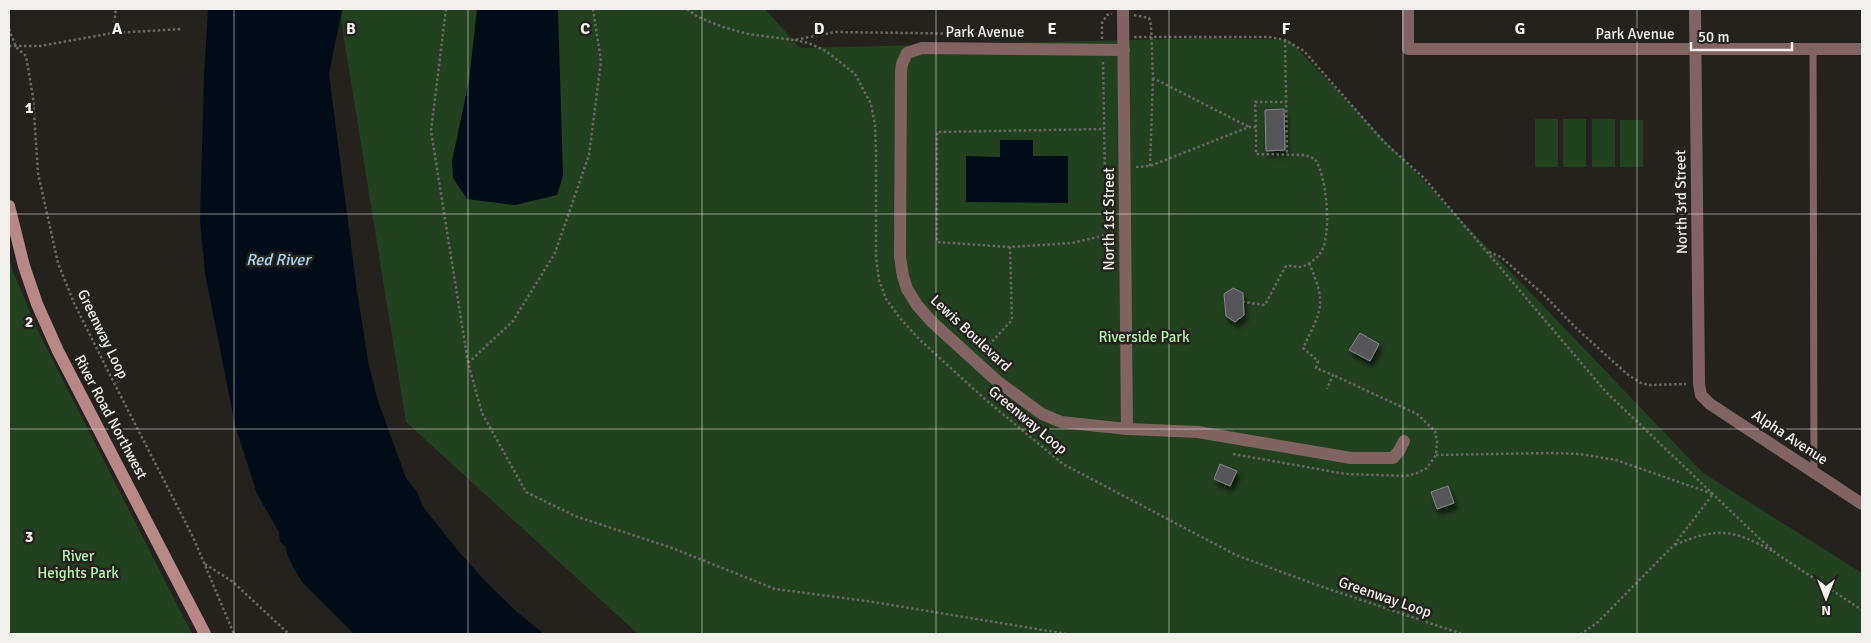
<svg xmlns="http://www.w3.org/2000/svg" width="1871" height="643" font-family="Signika,sans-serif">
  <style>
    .green { fill: #22411f }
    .water { fill: #000d18 }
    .building { fill: #55545a; stroke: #87868d; filter: url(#shadow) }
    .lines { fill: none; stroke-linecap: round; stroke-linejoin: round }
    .path { stroke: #6a6864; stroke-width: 2.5; stroke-dasharray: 2.5 2.5; stroke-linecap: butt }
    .lane { stroke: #816362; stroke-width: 7 }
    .street { stroke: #816362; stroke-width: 12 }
    .secondary { stroke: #b78885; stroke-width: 12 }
    .grid { fill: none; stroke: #f1f0ec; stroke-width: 1; stroke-opacity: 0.55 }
    .labels { text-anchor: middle; stroke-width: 5; stroke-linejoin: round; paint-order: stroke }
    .street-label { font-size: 15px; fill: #f1f0ec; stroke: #25221d }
    .park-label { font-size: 15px; fill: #b4f5ad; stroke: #25221d }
    .water-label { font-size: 16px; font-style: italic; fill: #a4d9f8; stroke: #25221d }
    .grid-label { font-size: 16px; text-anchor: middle; font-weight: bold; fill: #f1f0ec; stroke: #25221d; stroke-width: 5; stroke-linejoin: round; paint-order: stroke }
  </style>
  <defs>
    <filter id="shadow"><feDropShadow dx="3" dy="5.5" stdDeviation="2.5" flood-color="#0009"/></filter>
  </defs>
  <rect width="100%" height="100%" fill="#25221d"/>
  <g class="green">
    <polygon points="343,9 765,9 800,48 1211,38 1289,40 1703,473 1862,573 1862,634 638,634 406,422 341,20"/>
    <rect x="1535" y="119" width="23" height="48"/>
    <rect x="1563" y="119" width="23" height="48"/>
    <rect x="1592" y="119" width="23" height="48"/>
    <rect x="1620" y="120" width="23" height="47"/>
    <polygon points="9,258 14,274 39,333 192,634 9,634"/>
  </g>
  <g class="water">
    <polygon points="208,9 342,9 329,74 357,291 369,366 378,401 406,478 417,492 423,507 460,553 487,583 517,612 544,634 354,634 303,583 297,574 288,557 285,546 280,542 279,532 257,494 235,425 205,273 200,222 204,75"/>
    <polygon points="477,9 558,9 563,176 557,195 515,205 467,199 453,178 452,161 469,81"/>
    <polygon points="1000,140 1033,140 1033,156 1068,156 1068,203 966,202 966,156 1000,157"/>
  </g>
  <g class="building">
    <polygon points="1284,109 1285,150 1266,151 1265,110"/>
    <polygon points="1233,288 1243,293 1244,315 1235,322 1226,316 1224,294"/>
    <polygon points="1360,333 1379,344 1370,361 1349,350"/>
    <polygon points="1220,464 1237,471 1230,486 1214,479"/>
    <polygon points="1448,486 1454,503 1437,509 1431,492"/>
  </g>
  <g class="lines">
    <g class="path">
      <polyline points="446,9 431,131 468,363"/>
      <polyline points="593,9 601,61 589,155 555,253 513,321 468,363 482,413 526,492 575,516 672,548 775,589 867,601 1067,634"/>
      <polyline points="687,9 698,17 723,27 748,34 794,40 836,32 979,34"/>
      <polyline points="1134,15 1149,18 1151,25 1153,78 1249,127"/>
      <polyline points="9,29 16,47 26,56 33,97 38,173 58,263 74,303 111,377 193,537 234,634"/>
      <polyline points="113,33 116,9"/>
      <polyline points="1134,37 1269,37 1285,40 1304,51 1384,142 1424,178 1606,392 1761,540 1777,554 1862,610"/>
      <polyline points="1102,39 1102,23 1107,15 1112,14"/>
      <polyline points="795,40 808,43 826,51 855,74 871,104 875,125 876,153 876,257 879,280 886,299 900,318 920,340 987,401 1063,464 1236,555 1317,585 1462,634"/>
      <polyline points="1285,40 1287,154"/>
      <polyline points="9,46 40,46 113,33 182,29"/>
      <polyline points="1103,62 1106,235 1072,243 1010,247 937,242 937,132 1104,129"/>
      <polyline points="1256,127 1255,102 1286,102"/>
      <polyline points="1150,166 1153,78"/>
      <path d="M1136,167L1150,166L1249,127H1256V154L1305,155L1315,159C1327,176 1333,239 1319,255C1315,260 1305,267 1299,267C1293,267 1291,264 1285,267L1265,305L1244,302"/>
      <polyline points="1489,252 1501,257 1544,295 1577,329 1627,374 1641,383 1650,385 1686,384"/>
      <path d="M1309,263C1327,305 1322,308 1303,348L1318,361L1316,368L1333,375L1327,389"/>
      <polyline points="948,316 985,349 1012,320 1010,247"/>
      <polyline points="985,349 1009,373"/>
      <polyline points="1233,454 1346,474 1406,476 1417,473 1427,468 1436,455 1437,441 1435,431 1417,414 1333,375"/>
      <polyline points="1436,455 1552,453 1580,454 1616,460 1713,494 1674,545 1598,622 1581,634"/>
      <path d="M1675,545C1716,527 1733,529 1772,551"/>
      <polyline points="205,564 233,582 289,634"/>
    </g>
    <polyline class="lane" points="1813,49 1814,472"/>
    <g class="street">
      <polyline points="1123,9 1127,429"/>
      <polyline points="1408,9 1408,49 1862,49"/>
      <polyline points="1695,9 1699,384 1701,395 1710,404 1862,504"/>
      <polyline points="1124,50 922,48 907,53 902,64 901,72 900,257 903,276 907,289 917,305 932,322 997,381 1042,414 1061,422 1127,429 1198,432 1351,458 1393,458 1399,451 1404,441"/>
    </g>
    <polyline class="secondary" points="9,206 24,266 37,304 58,351 205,634"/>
  </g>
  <path class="grid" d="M234,9V634M468,9V634M702,9V634M936,9V634M1169,9V634M1403,9V634M1637,9V634M9,214H1862M9,429H1862"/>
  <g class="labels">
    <g class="street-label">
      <text x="985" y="37">Park Avenue</text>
      <text x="1635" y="39">Park Avenue</text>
      <text transform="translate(1681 202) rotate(-91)" y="5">North 3rd Street</text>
      <text transform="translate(1109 219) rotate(-90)" y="5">North 1st Street</text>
      <text transform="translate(971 333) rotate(43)" y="5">Lewis Boulevard</text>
      <text transform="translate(103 334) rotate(64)" y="5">Greenway Loop</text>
      <text transform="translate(111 417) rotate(62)" y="5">River Road Northwest</text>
      <text transform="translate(1028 420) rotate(40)" y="5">Greenway Loop</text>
      <text transform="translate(1790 437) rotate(33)" y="5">Alpha Avenue</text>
      <text transform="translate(1385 597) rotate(19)" y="5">Greenway Loop</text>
    </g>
    <g class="park-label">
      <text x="1144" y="342">Riverside Park</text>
      <text x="78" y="561">River<tspan x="78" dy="17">Heights Park</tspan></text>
    </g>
    <g class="water-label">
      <text x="278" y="265">Red River</text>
    </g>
  </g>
  <g class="grid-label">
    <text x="117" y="34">A</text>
    <text x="351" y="34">B</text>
    <text x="585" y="34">C</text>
    <text x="819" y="34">D</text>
    <text x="1052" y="34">E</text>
    <text x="1286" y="34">F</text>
    <text x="1520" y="34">G</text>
    <text x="29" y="113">1</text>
    <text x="29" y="327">2</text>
    <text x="29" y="542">3</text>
  </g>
  <rect width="1871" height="643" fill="none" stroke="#f1f0ec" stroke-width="20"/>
  <g transform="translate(1826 598) rotate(180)" stroke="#25221d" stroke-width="4" paint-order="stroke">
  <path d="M0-4L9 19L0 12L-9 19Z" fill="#f1f0ec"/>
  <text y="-8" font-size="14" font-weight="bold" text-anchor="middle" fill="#f1f0ec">N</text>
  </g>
  <path d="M1691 42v8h101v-8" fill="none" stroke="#f1f0ec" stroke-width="2.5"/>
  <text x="1698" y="42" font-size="15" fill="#f1f0ec" stroke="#25221d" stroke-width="4" paint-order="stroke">50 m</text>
</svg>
